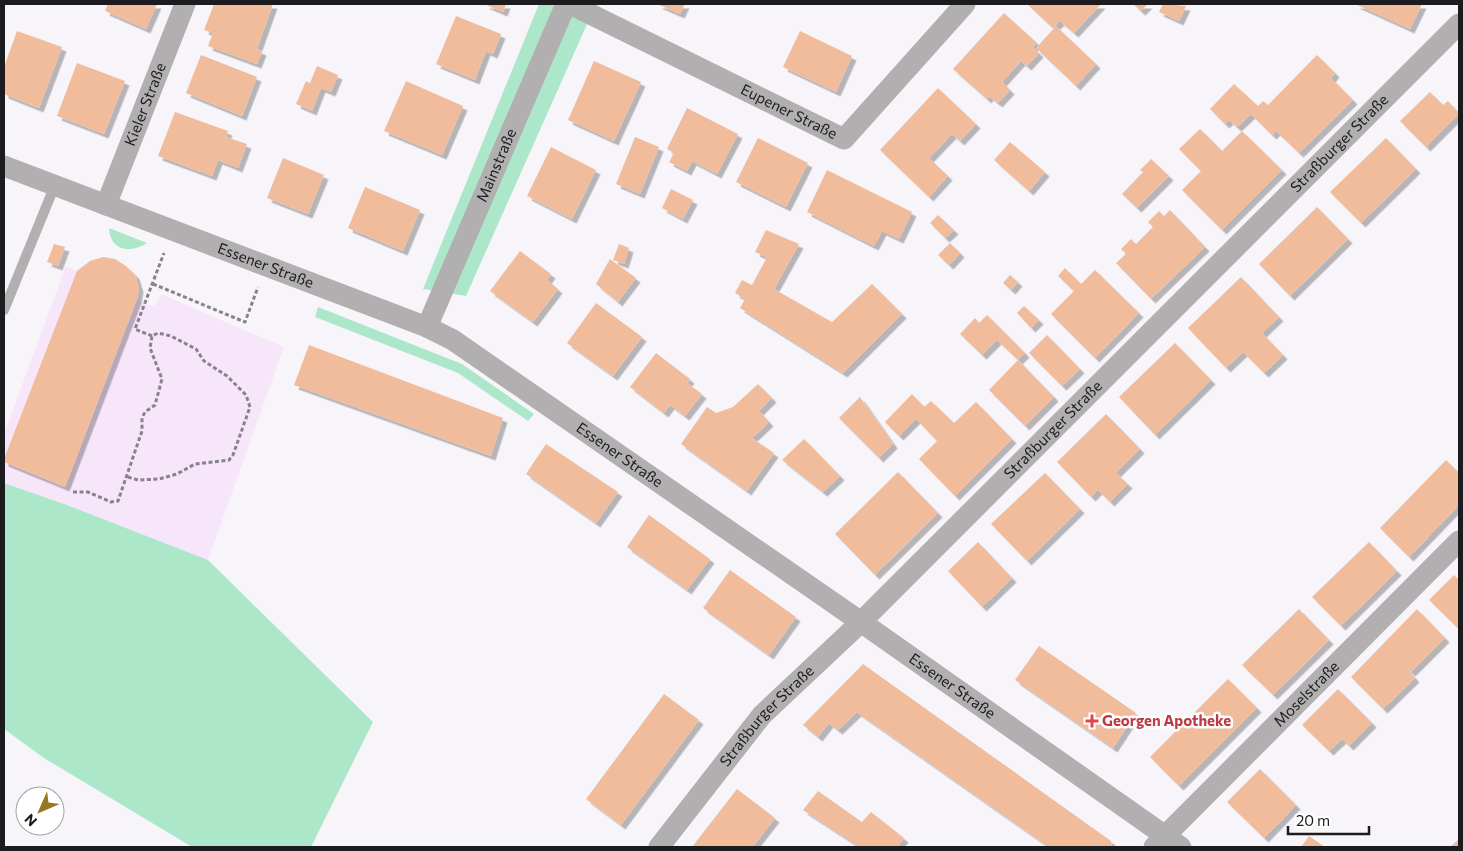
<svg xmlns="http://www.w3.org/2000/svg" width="1463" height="851" font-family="Commissioner,sans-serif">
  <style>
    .education { fill: #f7e6f9 }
    .green { fill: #ace7ca }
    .building { fill: #f1bc9c; filter: url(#shadow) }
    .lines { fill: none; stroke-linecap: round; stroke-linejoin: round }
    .path { stroke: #868488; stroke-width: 3; stroke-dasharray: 4 2.5; stroke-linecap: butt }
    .service { stroke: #b2afb0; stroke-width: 10 }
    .minor { stroke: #b2afb0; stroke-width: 21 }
    .health-dot { fill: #e0444e; stroke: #fff; stroke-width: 2 }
    .labels { text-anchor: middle; stroke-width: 5; stroke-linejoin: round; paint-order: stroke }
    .street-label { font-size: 15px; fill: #1c1b1d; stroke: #fff }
    .health-label { font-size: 15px; font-weight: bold; fill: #be3a42; stroke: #fff; text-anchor: start }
  </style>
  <defs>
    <filter id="shadow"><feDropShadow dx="4.5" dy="4.5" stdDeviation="0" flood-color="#0004"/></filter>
  </defs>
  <rect width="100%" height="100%" fill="#f8f5fa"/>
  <polygon class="education" points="103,257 115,259 126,266 135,275 139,288 137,299 146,303 154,307 161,294 284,347 208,560 67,505 4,483 4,434 66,266 77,271 90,261"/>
  <g class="green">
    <polygon points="539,4 596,4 466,296 423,289"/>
    <path d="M109,228L147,243C130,254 110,251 109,228Z"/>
    <polygon points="318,307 462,364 534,414 528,421 458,373 315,317"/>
    <polygon points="4,483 67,505 208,560 373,722 311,847 192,847 44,758 4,729"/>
  </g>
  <g class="building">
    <polygon points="108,4 157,4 146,29 105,11"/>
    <polygon points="214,4 273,4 257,49 262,51 257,64 208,46 213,33 204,30"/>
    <polygon points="484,4 506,4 503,12"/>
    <polygon points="657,4 685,4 680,14"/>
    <polygon points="1027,4 1101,4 1074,33 1060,21 1053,28"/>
    <polygon points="1133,4 1148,4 1141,11"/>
    <polygon points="1163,4 1186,6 1179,21 1159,12"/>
    <polygon points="1355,4 1422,4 1410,29"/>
    <polygon points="1004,13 1037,43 1033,47 1039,53 1027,66 1021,61 1002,82 1010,90 998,103 989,96 987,99 953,69"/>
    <polygon points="456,16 501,34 493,54 486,51 475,80 436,64"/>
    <polygon points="1056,26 1096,64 1076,86 1036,48"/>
    <polygon points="17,31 62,47 39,108 4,94 4,67"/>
    <polygon points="800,31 852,56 836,92 783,67"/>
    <polygon points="201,55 257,77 242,116 186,93"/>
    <polygon points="1317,55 1335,73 1331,78 1353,100 1299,153 1276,131 1272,135 1251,114 1237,127 1229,120 1225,124 1210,109 1234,84 1258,106 1263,101 1268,105"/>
    <polygon points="594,61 641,82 614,141 568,120"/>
    <polygon points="77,63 125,81 104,134 57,116"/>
    <polygon points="317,66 338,75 331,92 321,88 312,111 296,104 306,81 310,83"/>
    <polygon points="406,81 463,106 442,155 384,131"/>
    <polygon points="938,88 976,124 960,141 952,134 929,158 948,176 929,197 880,150"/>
    <polygon points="1430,92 1443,105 1448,101 1459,114 1426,147 1400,121"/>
    <polygon points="687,108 738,134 717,174 692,161 687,171 669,162 674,153 667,149"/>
    <polygon points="175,112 228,131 226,137 247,144 238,168 218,160 212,176 158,156"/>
    <polygon points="1200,129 1222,151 1242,131 1282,170 1222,230 1182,190 1201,171 1179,149"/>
    <polygon points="635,137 659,147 640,194 616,184"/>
    <polygon points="758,138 808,163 786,207 736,182"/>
    <polygon points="1386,138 1416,169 1361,223 1330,192"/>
    <polygon points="1010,142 1045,172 1029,191 994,160"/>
    <polygon points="551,147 596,170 572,219 527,196"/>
    <polygon points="283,158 324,175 308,214 267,198"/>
    <polygon points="1151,159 1169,176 1137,208 1122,194 1143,172 1140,170"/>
    <polygon points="827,170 912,212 899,239 882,231 874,246 807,212"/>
    <polygon points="365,187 420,210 403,251 348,228"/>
    <polygon points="671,189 693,200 683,219 662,208"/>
    <polygon points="1317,207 1348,239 1290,296 1259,264"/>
    <polygon points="1170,210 1205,247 1151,299 1116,263 1126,254 1121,249 1131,239 1136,244 1153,227 1148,222 1159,211 1164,216"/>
    <polygon points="938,215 954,230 945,238 930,223"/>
    <polygon points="766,230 799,244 774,289 832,322 872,284 902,314 843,373 740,308 745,299 735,293 742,280 752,285 767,257 755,252"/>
    <polygon points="950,243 960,253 949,265 938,255"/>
    <polygon points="54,244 65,247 58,266 47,262"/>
    <polygon points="619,244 629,248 624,264 613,260"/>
    <polygon points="520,251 551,274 547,280 558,289 533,322 490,291"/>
    <polygon points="103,257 115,259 126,266 135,275 139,288 137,299 65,487 4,462 4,459 77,271 90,261"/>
    <polygon points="610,259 636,278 618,302 596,284"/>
    <polygon points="1065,268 1081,284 1095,270 1139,313 1095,358 1051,314 1074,291 1058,276"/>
    <polygon points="1010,275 1018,282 1011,290 1003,283"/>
    <polygon points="1241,277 1279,317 1262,333 1283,355 1264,373 1243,352 1226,368 1188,328"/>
    <polygon points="596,303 642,337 613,376 567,343"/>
    <polygon points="1024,306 1039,320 1031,328 1017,313"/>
    <polygon points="987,315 1025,353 1018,360 997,340 982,355 960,334 975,318 979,323"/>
    <polygon points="1047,335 1080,369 1062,386 1029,353"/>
    <polygon points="1175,343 1211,380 1155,435 1119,397"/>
    <polygon points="309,345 503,418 491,456 294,385"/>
    <polygon points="656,353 690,379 687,383 702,394 685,416 670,405 664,413 630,387"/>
    <polygon points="1018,360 1054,397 1025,426 989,390"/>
    <polygon points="758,384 772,398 759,411 769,422 752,438 774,453 747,491 681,444 707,407 716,413 733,407"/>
    <polygon points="912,394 924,407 931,401 954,423 976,402 1012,439 955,496 919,459 937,441 916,419 899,436 885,422"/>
    <polygon points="860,397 893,444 879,458 839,418"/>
    <polygon points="1106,414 1140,449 1116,473 1128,484 1110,502 1098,490 1091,497 1057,462"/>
    <polygon points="804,439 840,476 823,492 782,460"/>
    <polygon points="546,444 618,492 596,523 526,474"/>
    <polygon points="1446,460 1459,473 1459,505 1409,557 1380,528"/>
    <polygon points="898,472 938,513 875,575 835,534"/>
    <polygon points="1045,473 1080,509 1027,561 991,524"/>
    <polygon points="649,515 710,559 687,590 627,547"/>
    <polygon points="978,542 1012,578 982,607 948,571"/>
    <polygon points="1369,542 1397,571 1341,626 1312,597"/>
    <polygon points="730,570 796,617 769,655 703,608"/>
    <polygon points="1454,575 1459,580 1459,629 1429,600"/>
    <polygon points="1299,609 1329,640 1273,695 1242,665"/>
    <polygon points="1417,609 1445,638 1411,672 1404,666 1415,678 1383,709 1351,677"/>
    <polygon points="1039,646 1136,713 1113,748 1015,680"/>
    <polygon points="863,664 1111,841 1112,847 1049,847 857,712 838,730 829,723 818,737 803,725"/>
    <polygon points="1228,679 1257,708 1179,786 1150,757"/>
    <polygon points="1338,689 1372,723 1349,746 1342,739 1329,751 1302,725"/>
    <polygon points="664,694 699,720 621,825 586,799"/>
    <polygon points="1260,769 1296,805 1264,838 1227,802"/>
    <polygon points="737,789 775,818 754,845 753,847 692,847"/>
    <polygon points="818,791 862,822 871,812 904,838 897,847 860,847 803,810"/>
    <polygon points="1309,836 1325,847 1301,847"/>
    <polygon points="1459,839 1459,847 1450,847"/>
  </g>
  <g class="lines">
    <g class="path">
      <polyline points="153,284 245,322 258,287"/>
      <polyline points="152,336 135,329 164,253"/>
      <polyline points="73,492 88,492 111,502 118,501 142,431 142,418 145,412 155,405 162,379 150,348 152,336 158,333 171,336 196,349 204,361 227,376 246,395 250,407 233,455 229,460 195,464 177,474 159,479 138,480 128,477"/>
    </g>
    <polyline class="service" points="4,310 55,185"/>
    <g class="minor">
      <path id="s1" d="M570,4L844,139L965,4"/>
      <path id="s2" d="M4,166L427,327L453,340L861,622L1181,847"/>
      <path id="s3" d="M106,205L185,4"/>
      <path id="s4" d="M427,327L566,4"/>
      <path id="s5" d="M659,847L762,715L861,622L1459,24"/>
      <path id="s6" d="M1154,847L1459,541"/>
    </g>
  </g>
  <path class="health-dot" d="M1089.5 713.5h5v5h5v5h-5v5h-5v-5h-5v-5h5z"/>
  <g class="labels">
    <g class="street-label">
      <text dy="5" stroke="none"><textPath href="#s3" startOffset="108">Kieler Straße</textPath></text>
      <text dy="5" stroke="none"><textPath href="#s1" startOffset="244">Eupener Straße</textPath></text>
      <text dy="5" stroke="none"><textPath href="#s5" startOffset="980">Straßburger Straße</textPath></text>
      <text dy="5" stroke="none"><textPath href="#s4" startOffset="176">Mainstraße</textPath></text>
      <text dy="5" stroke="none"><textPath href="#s2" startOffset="280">Essener Straße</textPath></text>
      <text dy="5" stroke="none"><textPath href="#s5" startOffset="575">Straßburger Straße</textPath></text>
      <text dy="5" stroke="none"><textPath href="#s2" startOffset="684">Essener Straße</textPath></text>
      <text dy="5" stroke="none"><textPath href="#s2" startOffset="1089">Essener Straße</textPath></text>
      <text dy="5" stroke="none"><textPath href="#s6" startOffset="216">Moselstraße</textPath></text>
      <text dy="5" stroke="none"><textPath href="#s5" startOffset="170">Straßburger Straße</textPath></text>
    </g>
    <g class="health-label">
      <text x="1102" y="726">Georgen Apotheke</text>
    </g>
  </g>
  <rect width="1463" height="851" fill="none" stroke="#1c1b1d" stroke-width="10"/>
  <g transform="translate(40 811) rotate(225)"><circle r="24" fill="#ffffff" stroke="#a4a4a5"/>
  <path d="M0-4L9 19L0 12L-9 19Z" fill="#977821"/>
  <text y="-8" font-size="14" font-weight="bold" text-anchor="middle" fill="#1c1b1d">N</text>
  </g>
  <path d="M1288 826v8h81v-8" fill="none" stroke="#1c1b1d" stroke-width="2.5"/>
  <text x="1296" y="826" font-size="15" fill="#1c1b1d" stroke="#ffffff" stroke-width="4" paint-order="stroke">20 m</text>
</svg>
